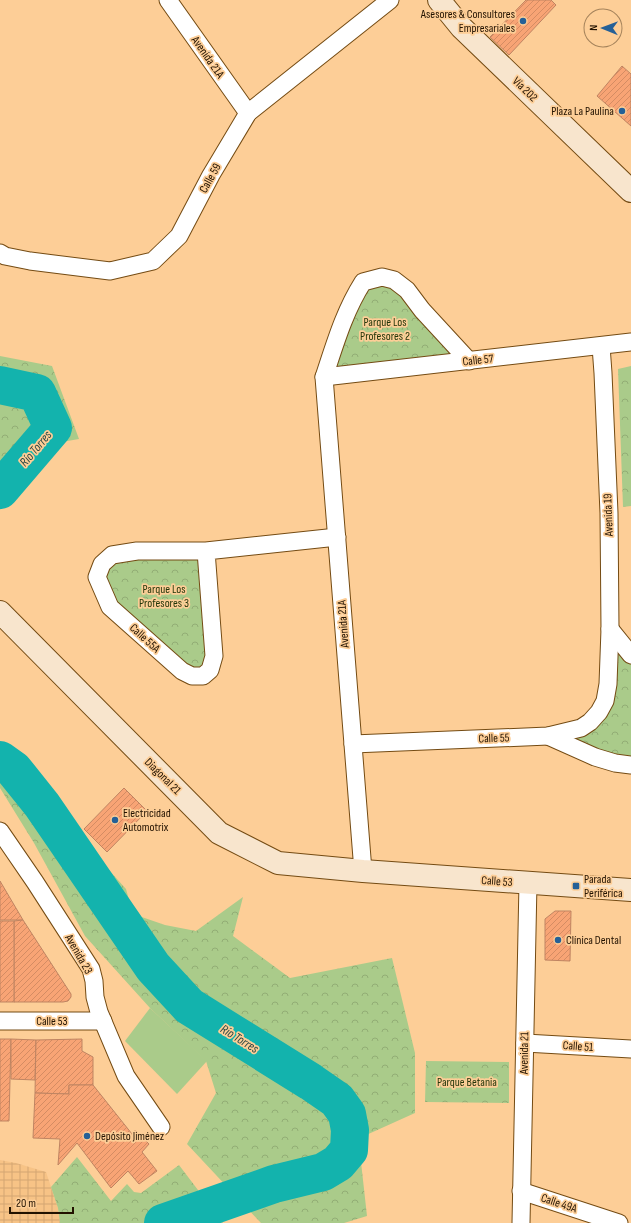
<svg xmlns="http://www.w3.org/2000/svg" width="631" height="1223" font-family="'Sofia Sans Condensed',sans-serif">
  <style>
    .industrial { fill: url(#industrial-grid) }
    .grass { fill: #aacb8a }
    .forest { fill: url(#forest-crowns) }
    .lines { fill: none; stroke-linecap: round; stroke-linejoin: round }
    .river { stroke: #13b3ad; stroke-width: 38 }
    .building { fill: url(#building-hatch); stroke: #bf8462 }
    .street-casing { stroke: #744b13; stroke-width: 19 }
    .secondary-casing { stroke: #744b13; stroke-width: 24 }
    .street { stroke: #fff; stroke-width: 17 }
    .secondary { stroke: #f8e5cd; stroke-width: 22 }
    .poi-dot { fill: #256097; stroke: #fdce97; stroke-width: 1.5 }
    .labels { text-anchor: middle; stroke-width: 3.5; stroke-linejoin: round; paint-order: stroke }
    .poi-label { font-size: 12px; fill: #221200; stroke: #fdce97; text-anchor: start }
    .street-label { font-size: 12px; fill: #221200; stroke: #fdce97 }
    .park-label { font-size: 12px; fill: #23360a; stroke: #fdce97 }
    .water-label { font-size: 13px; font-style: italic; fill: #2b4846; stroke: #fdce97 }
  </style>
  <defs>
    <pattern id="industrial-grid" width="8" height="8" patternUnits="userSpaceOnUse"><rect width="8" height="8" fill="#f7c386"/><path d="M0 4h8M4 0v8" fill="none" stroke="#d3a672"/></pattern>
    <pattern id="forest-crowns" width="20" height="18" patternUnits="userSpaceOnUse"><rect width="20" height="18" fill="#aacb8a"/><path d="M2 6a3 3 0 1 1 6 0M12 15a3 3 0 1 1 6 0" fill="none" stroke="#92ad75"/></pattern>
    <pattern id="building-hatch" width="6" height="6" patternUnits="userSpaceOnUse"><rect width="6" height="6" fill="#f8a475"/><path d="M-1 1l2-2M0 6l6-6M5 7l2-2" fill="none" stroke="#d48c63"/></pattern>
  </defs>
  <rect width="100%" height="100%" fill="#fdce97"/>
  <polygon class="industrial" points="0,1160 16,1163 46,1172 58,1208 60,1223 0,1223"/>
  <polygon class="grass" points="150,1008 207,1061 177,1094 125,1041"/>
  <g class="forest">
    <polygon points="382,277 469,361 324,377 353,298"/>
    <polygon points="0,356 52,366 79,439 56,443 0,510"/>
    <polygon points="631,366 631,506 623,507 618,369"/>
    <polygon points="206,551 214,656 203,676 110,607 102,564 112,555"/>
    <polygon points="610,629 631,655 631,765 548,736 599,712"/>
    <polygon points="0,742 22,759 49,803 126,889 133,914 165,925 196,931 243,897 233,936 290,978 392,958 415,1053 415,1113 364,1136 361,1162 367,1216 344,1223 261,1223 187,1144 216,1093 206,1061 150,1008 85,936 34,843 0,788"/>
    <polygon points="426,1061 509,1062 509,1103 425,1102"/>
    <polygon points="77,1157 111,1201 127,1184 134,1192 141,1193 179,1165 223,1223 60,1223 58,1208 51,1187"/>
  </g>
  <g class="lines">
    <g class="river">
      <polyline points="0,385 37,393 53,428 0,490"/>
      <polyline points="0,760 14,770 42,805 153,967 189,1006 311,1082 337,1100 347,1114 350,1130 349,1150 338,1163 323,1172 274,1184 163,1223"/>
    </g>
  </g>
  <g class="building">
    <polygon points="526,0 551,0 556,5 509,55 490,37"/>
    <polygon points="622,66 631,74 631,126 597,96"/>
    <polygon points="124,788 147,811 107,852 84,829"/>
    <polygon points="0,881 23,920 0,920"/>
    <polygon points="555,911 571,911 570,961 545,960 545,919"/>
    <polygon points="23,920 71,994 71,997 68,1001 63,1002 14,1002 14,921"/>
    <rect x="0" y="921" width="14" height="81"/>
    <polygon points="0,1039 11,1039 9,1121 0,1121"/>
    <polygon points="11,1039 36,1040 35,1080 11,1079"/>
    <polygon points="82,1039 82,1051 93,1057 93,1085 69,1085 69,1094 35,1093 36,1040"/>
    <polygon points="69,1085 93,1085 132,1134 135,1130 149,1144 142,1152 157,1171 139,1184 128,1171 111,1188 77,1143 58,1165 60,1139 33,1138 35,1093 69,1094"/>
  </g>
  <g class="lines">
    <g class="street-casing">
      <g id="street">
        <polyline points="168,0 248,113"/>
        <polyline points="0,253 5,256 30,261 110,271 153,261 179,236 211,175 248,113 390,0"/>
        <polyline points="324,377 631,342"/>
        <polyline points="206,551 214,656 210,670 203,676 192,676 182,671 110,607 97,577 102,564 112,555 137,551 206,551 337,537"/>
        <polyline points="610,629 631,655"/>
        <polyline points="548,736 595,757 615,763 631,765"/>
        <polyline points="353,744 548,736 581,728 590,722 599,712 605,701 608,684 610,629 609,513 603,373 601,346"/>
        <polyline points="0,831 35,882 91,969 94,981 95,997 99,1012 126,1076 161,1127"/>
        <path d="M363,871L324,377C335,344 344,312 363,282L382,277L394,280L407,290L422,310L469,361"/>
        <polyline points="0,1021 103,1021"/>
        <polyline points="525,1043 631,1049"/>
        <polyline points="521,1191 619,1223"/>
        <polyline points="521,1223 528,883"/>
      </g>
    </g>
    <g class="secondary-casing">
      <g id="secondary">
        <polyline points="439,0 461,27 631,191"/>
        <polyline points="0,612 219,833 278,863 363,871 631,890"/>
      </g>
    </g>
    <use href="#street" class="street"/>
    <use href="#secondary" class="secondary"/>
  </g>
  <g class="poi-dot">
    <circle cx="523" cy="21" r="4"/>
    <circle cx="622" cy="111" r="4"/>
    <circle cx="115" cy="820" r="4"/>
    <rect x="572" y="882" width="8" height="8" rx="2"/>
    <circle cx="558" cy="940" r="4"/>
    <circle cx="87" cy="1136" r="4"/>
  </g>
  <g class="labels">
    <g class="poi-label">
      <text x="515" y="18" text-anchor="end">Asesores &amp; Consultores<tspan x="515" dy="14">Empresariales</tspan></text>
      <text x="614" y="115" text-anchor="end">Plaza La Paulina</text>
      <text x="123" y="817">Electricidad<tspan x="123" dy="14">Automotrix</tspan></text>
      <text x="584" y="883">Parada<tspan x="584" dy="14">Periférica</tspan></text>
      <text x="566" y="944">Clínica Dental</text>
      <text x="95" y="1140">Depósito Jiménez</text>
    </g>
    <g class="street-label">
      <text transform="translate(208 57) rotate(55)" y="4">Avenida 21A</text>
      <text transform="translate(525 89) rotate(44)" y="4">Vía 202</text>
      <text transform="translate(210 178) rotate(-61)" y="4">Calle 59</text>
      <text transform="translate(478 360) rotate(-6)" y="4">Calle 57</text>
      <text transform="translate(608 515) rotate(-92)" y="4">Avenida 19</text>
      <text transform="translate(343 624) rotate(-94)" y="4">Avenida 21A</text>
      <text transform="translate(145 638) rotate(42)" y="4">Calle 55A</text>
      <text transform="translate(494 738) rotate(-2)" y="4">Calle 55</text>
      <text transform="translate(163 776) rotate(45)" y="4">Diagonal 21</text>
      <text transform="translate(497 881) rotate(4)" y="4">Calle 53</text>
      <text transform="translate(79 954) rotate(60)" y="4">Avenida 23</text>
      <text x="52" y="1025">Calle 53</text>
      <text transform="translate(578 1046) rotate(4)" y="4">Calle 51</text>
      <text transform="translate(524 1053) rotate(-89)" y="4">Avenida 21</text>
      <text transform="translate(559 1203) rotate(18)" y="4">Calle 49A</text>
    </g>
    <g class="park-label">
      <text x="385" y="326">Parque Los<tspan x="385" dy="14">Profesores 2</tspan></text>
      <text x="164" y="593">Parque Los<tspan x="164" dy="14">Profesores 3</tspan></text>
      <text x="467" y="1086">Parque Betania</text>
    </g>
    <g class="water-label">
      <text transform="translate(35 448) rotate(-50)" y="5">Río Torres</text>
      <text transform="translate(240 1038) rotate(32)" y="5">Río Torres</text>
    </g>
  </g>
  <g transform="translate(603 28) rotate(271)"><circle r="19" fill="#fdce97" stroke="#a5835b"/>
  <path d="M0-3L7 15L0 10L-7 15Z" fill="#256097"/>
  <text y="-6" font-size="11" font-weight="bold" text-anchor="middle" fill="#221200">N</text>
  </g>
  <path d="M10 1207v6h63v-6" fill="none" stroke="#221200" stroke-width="2"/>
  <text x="16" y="1207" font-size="12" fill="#221200" stroke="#fdce97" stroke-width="3" paint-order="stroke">20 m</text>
</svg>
